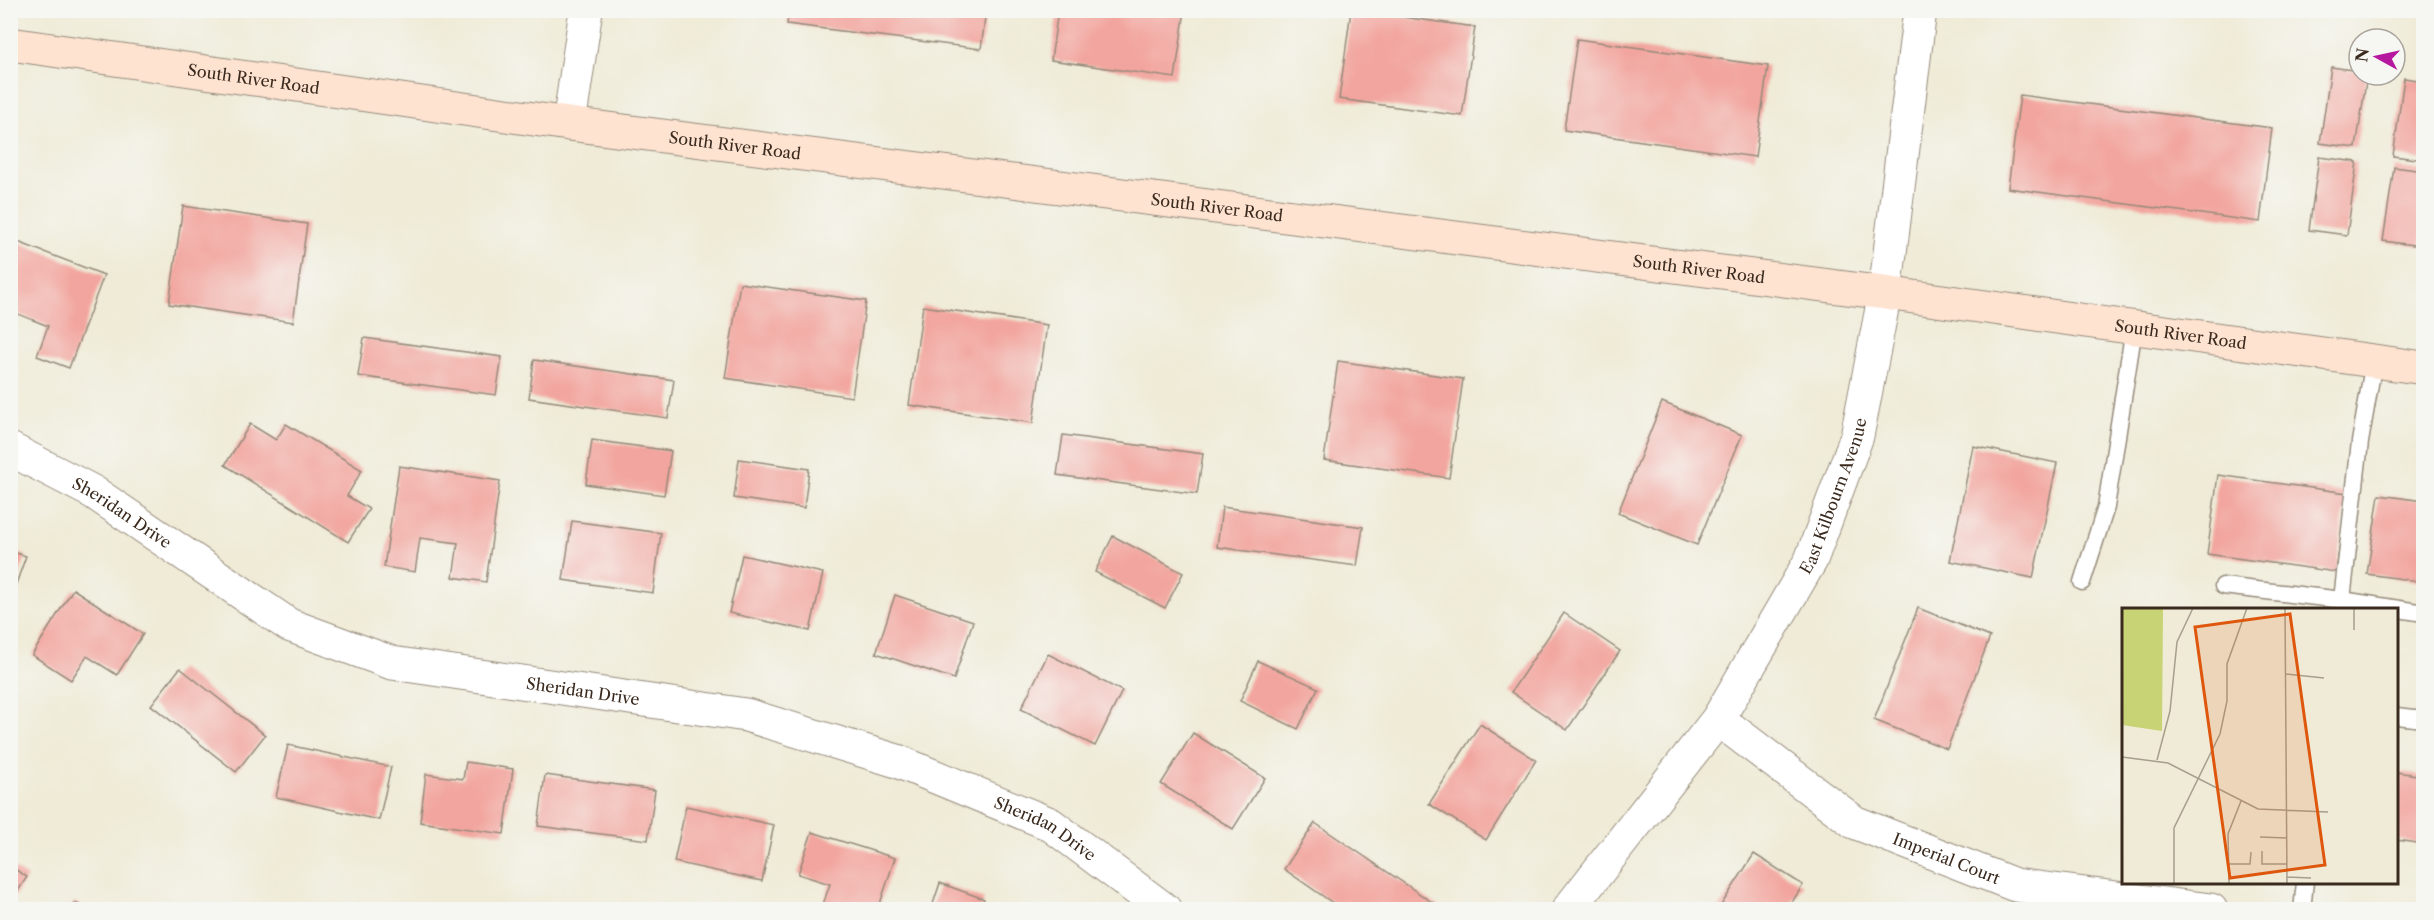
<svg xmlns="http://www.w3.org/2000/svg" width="2434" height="920" font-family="'Libre Caslon Text',serif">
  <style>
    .building { fill: #f2a59e }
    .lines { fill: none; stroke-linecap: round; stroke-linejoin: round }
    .lane-casing { stroke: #958a7a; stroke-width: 19 }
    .street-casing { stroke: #958a7a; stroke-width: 35 }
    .secondary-casing { stroke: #958a7a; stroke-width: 35 }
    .lane { stroke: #fff; stroke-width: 16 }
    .street { stroke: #fff; stroke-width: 33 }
    .secondary { stroke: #fee3d1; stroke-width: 33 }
    .labels { text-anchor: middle; stroke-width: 6; stroke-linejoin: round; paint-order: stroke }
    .street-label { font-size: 16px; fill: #3b2a1e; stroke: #f6f6f2 }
    .inset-road { fill: none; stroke: #a79e8d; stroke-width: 1.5 }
    .view { fill: #df570d; fill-opacity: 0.15; stroke: #df570d; stroke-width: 3 }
    .inset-edge { fill: none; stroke: #3b2a1e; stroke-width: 3 }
  </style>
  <rect width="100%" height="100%" fill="#f6f6f2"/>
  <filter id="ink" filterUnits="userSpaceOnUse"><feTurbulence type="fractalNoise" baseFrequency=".0167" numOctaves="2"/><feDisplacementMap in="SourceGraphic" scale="12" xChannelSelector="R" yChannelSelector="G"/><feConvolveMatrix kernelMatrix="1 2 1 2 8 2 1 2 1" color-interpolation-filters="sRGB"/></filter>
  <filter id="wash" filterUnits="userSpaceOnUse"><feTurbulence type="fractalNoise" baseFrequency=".008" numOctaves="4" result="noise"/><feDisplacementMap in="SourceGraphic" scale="24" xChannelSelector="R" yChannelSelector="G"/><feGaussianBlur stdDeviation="1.35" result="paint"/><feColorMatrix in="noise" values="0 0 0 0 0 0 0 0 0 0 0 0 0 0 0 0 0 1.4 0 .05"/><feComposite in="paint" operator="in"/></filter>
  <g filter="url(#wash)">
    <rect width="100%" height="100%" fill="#efebd7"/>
    <g id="blocks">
      <g class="building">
        <polygon points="789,10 986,10 981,49 787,24"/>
        <polygon points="1058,10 1185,10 1175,78 1051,60"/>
        <polygon points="1351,10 1475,27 1462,116 1339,99"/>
        <polygon points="1577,39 1768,66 1755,157 1564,130"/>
        <polygon points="2331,67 2359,71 2359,75 2367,75 2356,148 2320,143"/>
        <polygon points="2404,78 2424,81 2424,160 2393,156"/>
        <polygon points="2020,95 2272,128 2260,222 2008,188"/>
        <polygon points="2319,157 2357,162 2347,235 2309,230"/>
        <polygon points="2394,167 2424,171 2424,226 2421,246 2383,241"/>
        <polygon points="183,206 307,224 293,322 169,304"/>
        <polygon points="10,239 104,275 69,368 37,356 48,326 13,312 10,318"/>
        <polygon points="740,283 866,301 852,397 725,378"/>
        <polygon points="923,306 1047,325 1033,423 909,405"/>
        <polygon points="364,338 502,357 496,395 358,376"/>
        <polygon points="534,360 674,380 668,418 529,398"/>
        <polygon points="1338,361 1463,379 1449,478 1324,460"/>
        <polygon points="1662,402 1742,435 1697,545 1618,513"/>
        <polygon points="250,424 276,440 286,424 362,470 347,496 369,509 348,542 225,465"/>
        <polygon points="1063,435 1203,454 1197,494 1057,475"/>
        <polygon points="592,440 671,451 664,495 586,484"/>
        <polygon points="1973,446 2057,463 2033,578 1950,561"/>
        <polygon points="739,459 809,469 804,508 734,498"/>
        <polygon points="399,466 500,481 486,582 453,577 458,543 420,538 415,572 384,567"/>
        <polygon points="2218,475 2347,493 2336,572 2207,554"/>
        <polygon points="2379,495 2424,501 2424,582 2367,574"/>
        <polygon points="1222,507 1363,527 1357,566 1217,547"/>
        <polygon points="572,521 661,533 653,593 563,580"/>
        <polygon points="1113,536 1183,573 1165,608 1095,572"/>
        <polygon points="10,551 26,556 11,598 10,598"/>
        <polygon points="742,555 823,573 810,631 729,613"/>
        <polygon points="73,589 143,634 117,675 87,656 71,680 32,655"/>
        <polygon points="895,595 973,621 954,679 876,653"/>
        <polygon points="1918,608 1990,637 1947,749 1874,720"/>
        <polygon points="1564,613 1620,651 1567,730 1511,692"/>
        <polygon points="1048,654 1122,691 1095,746 1021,709"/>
        <polygon points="1258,661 1318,688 1298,729 1240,701"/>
        <polygon points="180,668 265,735 236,772 151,705"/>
        <polygon points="1480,724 1536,760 1486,840 1429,804"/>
        <polygon points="1193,733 1265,778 1233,829 1161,784"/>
        <polygon points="288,745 391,767 379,820 276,797"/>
        <polygon points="466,762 513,769 504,834 420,822 426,774 463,779"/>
        <polygon points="2396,772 2424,776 2424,844 2396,840"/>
        <polygon points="545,775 655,790 648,840 538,826"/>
        <polygon points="686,806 774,825 762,881 674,862"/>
        <polygon points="1315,823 1439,907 1437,910 1343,910 1284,869"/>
        <polygon points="812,832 895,858 878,910 821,910 830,884 798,874"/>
        <polygon points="1754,854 1803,885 1787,910 1718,910"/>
        <polygon points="10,866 27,877 10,903"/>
        <polygon points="940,883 984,899 980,910 931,910"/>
        <polygon points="75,902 86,910 70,910"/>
      </g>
    </g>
  </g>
  <g filter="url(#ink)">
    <use href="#blocks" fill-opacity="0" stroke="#958a7a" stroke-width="1.5"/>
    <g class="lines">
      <g class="lane-casing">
        <g id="lane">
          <polyline points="2082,582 2106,507 2134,328"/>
          <polyline points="2223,586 2342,600 2360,442 2374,361"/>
          <polyline points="2342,600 2424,613"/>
          <polyline points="2396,716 2424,719"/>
          <polyline points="2302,910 2305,882"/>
        </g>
      </g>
      <g class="street-casing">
        <g id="street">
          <polyline points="569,124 586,10"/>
          <path id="s1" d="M10,449L93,492L289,625L392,663L746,715L897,761L1050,824L1165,910"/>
          <path id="s2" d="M1718,719L1854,822L2015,885L2211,910"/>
          <path id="s3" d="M1568,910L1718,719L1811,560L1857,436L1885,293L1920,10"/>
        </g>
      </g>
      <g class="secondary-casing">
        <g id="secondary">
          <path id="s4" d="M10,44L569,124L1885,293L2424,368"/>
        </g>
      </g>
      <use href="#lane" class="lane"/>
      <use href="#street" class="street"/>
      <use href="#secondary" class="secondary"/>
    </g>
  </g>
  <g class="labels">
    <g class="street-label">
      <text dy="6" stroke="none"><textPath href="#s4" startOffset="246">South River Road</textPath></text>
      <text dy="6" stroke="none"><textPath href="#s4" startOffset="732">South River Road</textPath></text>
      <text dy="6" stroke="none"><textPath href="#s4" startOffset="1218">South River Road</textPath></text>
      <text dy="6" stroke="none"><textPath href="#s4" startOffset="1704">South River Road</textPath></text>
      <text dy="6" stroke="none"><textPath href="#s4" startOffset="2190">South River Road</textPath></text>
      <text dy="6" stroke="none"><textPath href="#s3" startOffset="495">East Kilbourn Avenue</textPath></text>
      <text dy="6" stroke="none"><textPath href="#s1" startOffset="129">Sheridan Drive</textPath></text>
      <text dy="6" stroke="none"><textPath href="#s1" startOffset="633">Sheridan Drive</textPath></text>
      <text dy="6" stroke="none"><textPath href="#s1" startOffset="1119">Sheridan Drive</textPath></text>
      <text dy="6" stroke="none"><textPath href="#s2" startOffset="270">Imperial Court</textPath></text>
    </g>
  </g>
  <g transform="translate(2122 608)">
    <rect width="276" height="276" fill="#efebd7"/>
    <path d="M0,0H41L40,123L0,117Z" fill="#c7d374"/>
    <path class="inset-road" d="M163,0L165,276M232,0V22M163,66L202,70M0,149L46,155L136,201L206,204M35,152L48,103L55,34L71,0M138,229L165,230M140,243V256H165M106,256H128L129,244M165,269L189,270M52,276V220L98,126L105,93V56L125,0M107,276L106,226L119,193"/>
    <path class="view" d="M168,6L203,257L108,270L73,19Z"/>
    <rect width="276" height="276" class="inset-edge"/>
  </g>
  <rect width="2434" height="920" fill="none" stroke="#f6f6f2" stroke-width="36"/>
  <g transform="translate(2377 57) rotate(278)"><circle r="28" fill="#f6f6f2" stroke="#aba49d" stroke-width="1.5"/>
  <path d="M0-4.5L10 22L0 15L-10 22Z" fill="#b5179e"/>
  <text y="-9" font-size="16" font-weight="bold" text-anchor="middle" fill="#3b2a1e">N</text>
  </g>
</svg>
